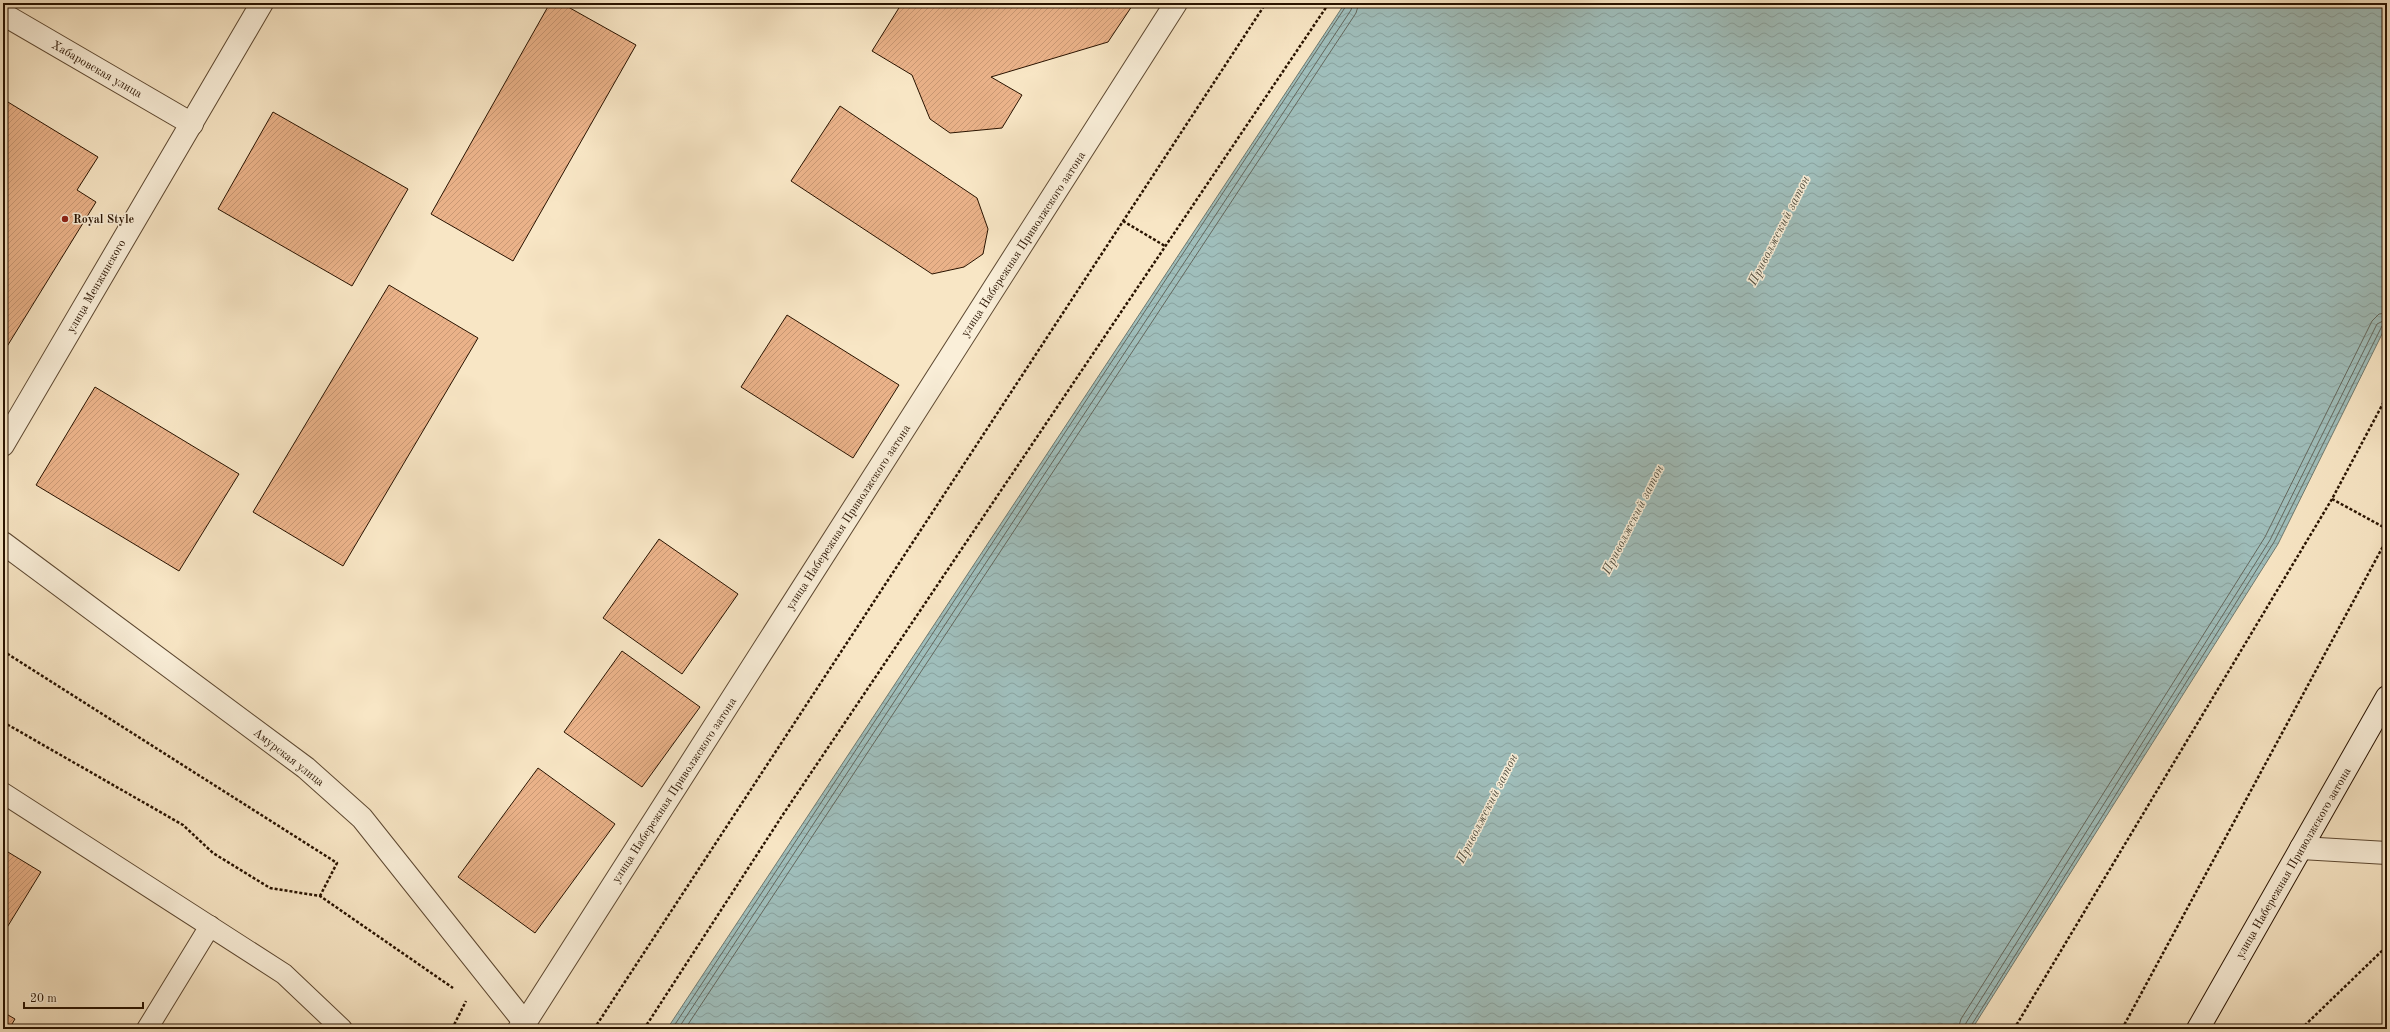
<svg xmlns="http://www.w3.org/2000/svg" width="2390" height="1032" font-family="'Old Standard TT',serif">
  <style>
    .water { fill: url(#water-waves); stroke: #707a70 }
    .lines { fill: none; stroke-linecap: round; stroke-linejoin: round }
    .shore { stroke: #64685e; stroke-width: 1 }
    .building { fill: url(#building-hatch); stroke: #291300 }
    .service-casing { stroke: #5d4831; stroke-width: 22 }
    .minor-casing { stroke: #5d4831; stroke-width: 24 }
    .secondary-casing { stroke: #291300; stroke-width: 24 }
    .path { stroke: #291300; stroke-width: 2.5; stroke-dasharray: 3 2; stroke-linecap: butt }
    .service { stroke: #faefd9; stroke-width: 20 }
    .minor { stroke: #faefd9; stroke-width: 22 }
    .secondary { stroke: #faefd9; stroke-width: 22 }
    .poi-dot { fill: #8f2418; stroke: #faefd9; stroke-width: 1.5 }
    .labels { text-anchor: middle; stroke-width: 3; stroke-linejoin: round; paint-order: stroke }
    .street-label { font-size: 12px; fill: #291300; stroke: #faefd9 }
    .poi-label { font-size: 12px; font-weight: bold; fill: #291300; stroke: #faefd9; text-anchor: start }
    .water-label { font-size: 13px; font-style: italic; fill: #524f41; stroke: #faefd9 }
  </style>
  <defs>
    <pattern id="water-waves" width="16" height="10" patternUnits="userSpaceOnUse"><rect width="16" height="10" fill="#9fbebb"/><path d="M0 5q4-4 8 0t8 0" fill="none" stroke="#89a29f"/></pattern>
    <pattern id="building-hatch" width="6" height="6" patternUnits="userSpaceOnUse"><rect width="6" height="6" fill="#eab289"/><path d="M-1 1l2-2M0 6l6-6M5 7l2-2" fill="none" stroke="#c99874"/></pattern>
  </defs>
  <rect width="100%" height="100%" fill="#f8e6c5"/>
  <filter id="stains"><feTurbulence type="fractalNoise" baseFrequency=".005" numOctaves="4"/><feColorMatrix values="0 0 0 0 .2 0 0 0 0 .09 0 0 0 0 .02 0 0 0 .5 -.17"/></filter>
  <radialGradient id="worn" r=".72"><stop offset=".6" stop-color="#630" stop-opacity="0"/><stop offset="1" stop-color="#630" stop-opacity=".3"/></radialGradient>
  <polygon class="water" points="1345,3 2387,3 2387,324 2278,544 1972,1029 667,1029"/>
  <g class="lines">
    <g class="shore">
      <polyline points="672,1029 1348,3"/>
      <polyline points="678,1029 1351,10 1353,3"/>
      <polyline points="685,1029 1356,13 1359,3"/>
      <polyline points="1958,1029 1961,1019 2265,537 2372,321 2379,314 2387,313"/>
      <polyline points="1964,1029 1966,1023 2270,540 2377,324 2387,319"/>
      <polyline points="1969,1029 2274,542 2382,326 2387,324"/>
    </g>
  </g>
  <g class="building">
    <polygon points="550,3 561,3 636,45 513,261 431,214"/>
    <polygon points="902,3 1134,3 1108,42 991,77 1022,95 1002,128 950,133 930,119 912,75 872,51"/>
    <polygon points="3,99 98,157 77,190 96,202 3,353"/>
    <polygon points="840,106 977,198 988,229 983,254 964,267 932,274 791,181"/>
    <polygon points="273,112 408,189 352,286 218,209"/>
    <polygon points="389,285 478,338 343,566 253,512"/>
    <polygon points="787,315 899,385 853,458 741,387"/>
    <polygon points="95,387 239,474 179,571 36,485"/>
    <polygon points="659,539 738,594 682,674 603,618"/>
    <polygon points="622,651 700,707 642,787 564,732"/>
    <polygon points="538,768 615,824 535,933 458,877"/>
    <polygon points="3,849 41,872 3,934"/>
    <polygon points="3,1012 15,1019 9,1029 3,1029"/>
  </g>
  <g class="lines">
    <g class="service-casing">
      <g id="service">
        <polyline points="3,793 284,974 342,1029"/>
        <polyline points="147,1029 210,926"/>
      </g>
    </g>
    <g class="minor-casing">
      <g id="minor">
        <polyline points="3,14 192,124"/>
        <polyline points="3,445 262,3"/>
        <polyline points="3,543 306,768 362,818 525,1023"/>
        <polyline points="2301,848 2387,853"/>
        <polyline points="519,1029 525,1023 1176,3"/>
      </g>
    </g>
    <g class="secondary-casing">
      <polyline id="secondary" points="2198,1029 2387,697"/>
    </g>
    <g class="path">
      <polyline points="1123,221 1165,246"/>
      <polyline points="2332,499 2387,529"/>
      <polyline points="3,651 337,863 320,896"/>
      <polyline points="3,722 183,825 213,853 270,888 320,896 453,988"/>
      <polyline points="452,1029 466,1001"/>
      <polyline points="594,1029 1266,3"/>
      <polyline points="644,1029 782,816 1329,3"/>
      <polyline points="2014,1029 2332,499 2387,396"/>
      <polyline points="2122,1029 2387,539"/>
      <polyline points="2301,1029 2387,946"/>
    </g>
    <use href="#service" class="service"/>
    <use href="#minor" class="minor"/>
    <use href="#secondary" class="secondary"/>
  </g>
  <circle class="poi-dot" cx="65" cy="219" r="4"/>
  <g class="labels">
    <g class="street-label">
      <text transform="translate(97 69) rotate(30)" y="4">Хабаровская улица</text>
      <text transform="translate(1023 244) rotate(-57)" y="4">улица Набережная Приволжского затона</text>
      <text transform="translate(96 286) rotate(-60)" y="4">улица Менжинского</text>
      <text transform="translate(848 517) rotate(-57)" y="4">улица Набережная Приволжского затона</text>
      <text transform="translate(289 757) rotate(38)" y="4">Амурская улица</text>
      <text transform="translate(674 790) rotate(-57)" y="4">улица Набережная Приволжского затона</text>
      <text transform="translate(2293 863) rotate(-60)" y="4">улица Набережная Приволжского затона</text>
    </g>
    <g class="poi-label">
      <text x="73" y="223">Royal Style</text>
    </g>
    <g class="water-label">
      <text transform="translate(1778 230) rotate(-63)" y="5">Приволжский затон</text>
      <text transform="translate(1632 519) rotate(-63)" y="5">Приволжский затон</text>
      <text transform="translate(1486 808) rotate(-63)" y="5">Приволжский затон</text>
    </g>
  </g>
  <rect width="2390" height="1032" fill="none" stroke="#f8e6c5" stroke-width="16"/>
  <rect x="4" y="4" width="2382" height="1024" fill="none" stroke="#291300" stroke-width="2"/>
  <rect x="8" y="8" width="2374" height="1016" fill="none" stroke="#291300"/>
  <path d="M24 1002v6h119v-6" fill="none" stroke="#291300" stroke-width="2"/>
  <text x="30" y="1002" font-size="12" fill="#291300" stroke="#faefd9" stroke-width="3" paint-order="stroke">20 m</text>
  <rect width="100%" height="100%" filter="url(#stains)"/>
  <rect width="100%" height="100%" fill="url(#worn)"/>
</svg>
